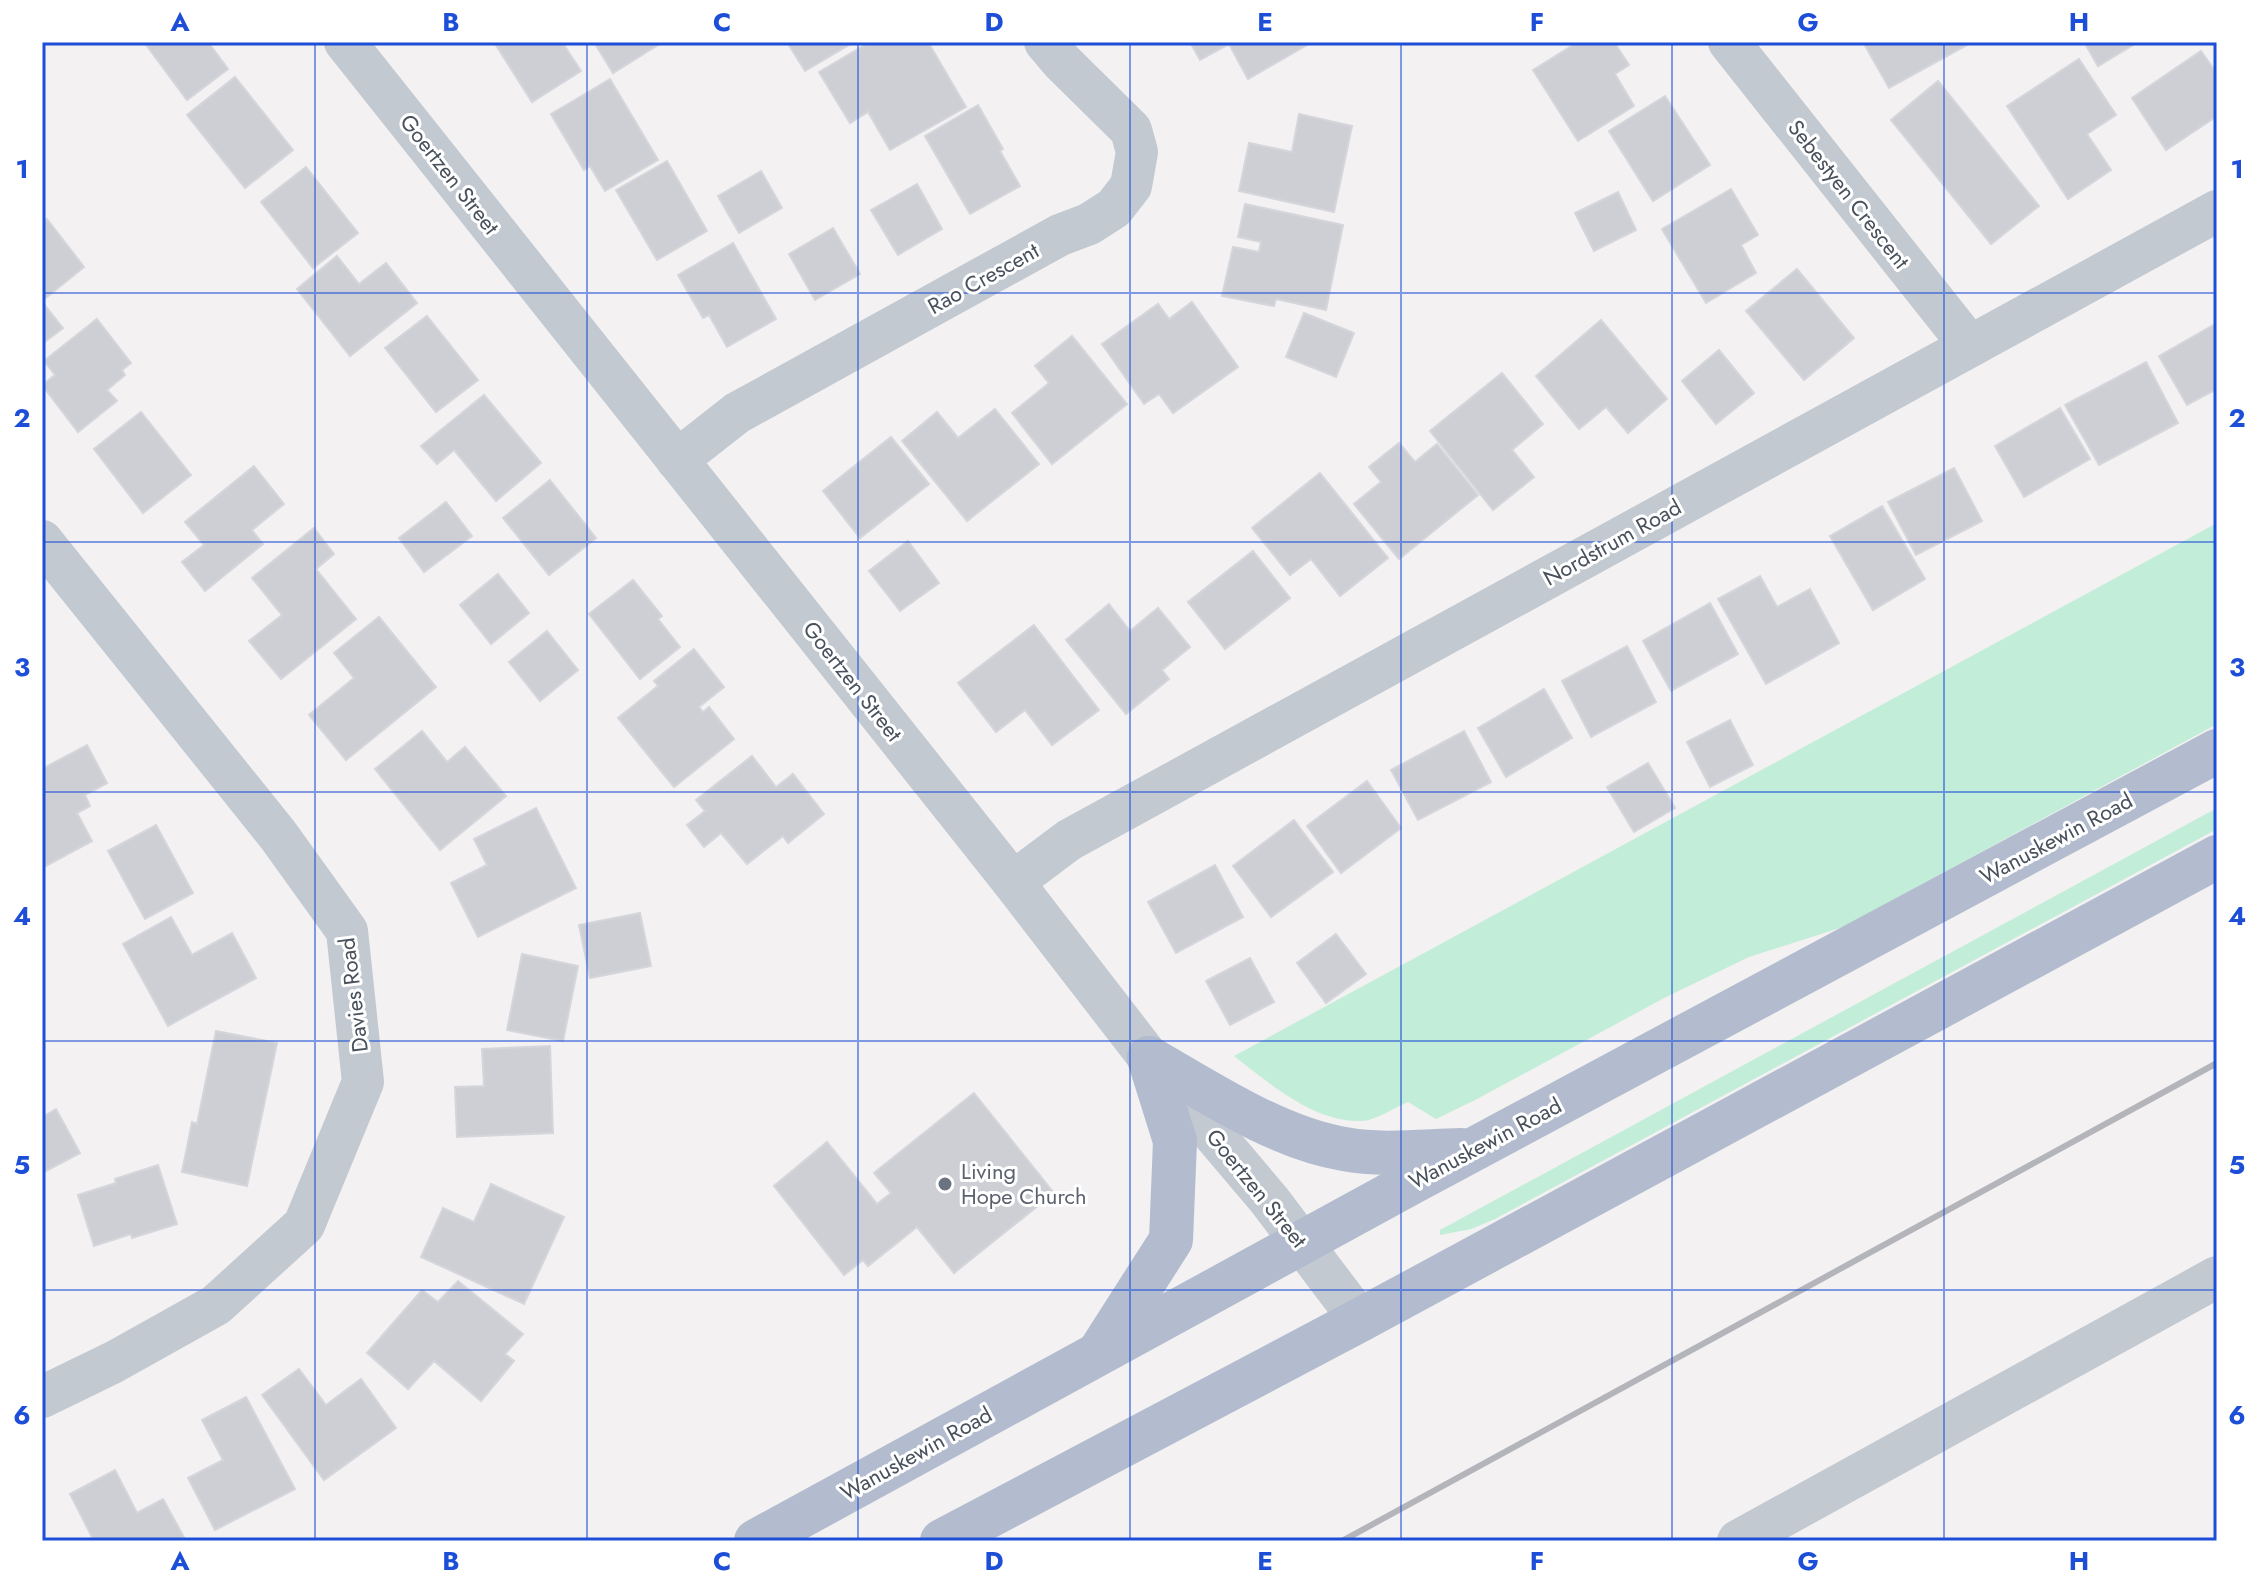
<svg xmlns="http://www.w3.org/2000/svg" width="2259" height="1583" font-family="Jost,sans-serif">
  <style>
    .green { fill: #c2edd8 }
    .building { fill: #cecfd5; stroke: #d5d6dc; stroke-width: 2 }
    .lines { fill: none; stroke-linecap: round; stroke-linejoin: round }
    .minor { stroke: #c2c9d1; stroke-width: 42 }
    .major { stroke: #b2bcce; stroke-width: 44 }
    .rail { stroke: #b3b5ba; stroke-width: 6 }
    .grid { fill: none; stroke: #1d4ed8; stroke-width: 2; stroke-opacity: 0.55 }
    .worship-dot { fill: #6b7280; stroke: #fff; stroke-width: 3 }
    .labels { text-anchor: middle; stroke-width: 6; stroke-linejoin: round; paint-order: stroke }
    .street-label { font-size: 22px; fill: #49515d; stroke: #fff }
    .worship-label { font-size: 22px; fill: #5b616d; stroke: #fff; text-anchor: start }
    .neatline { fill: none; stroke: #1d4ed8; stroke-width: 3 }
    .grid-label { font-size: 26px; text-anchor: middle; font-weight: bold; fill: #1d4ed8 }
  </style>
  <rect width="100%" height="100%" fill="#f3f1f1"/>
  <g class="green">
    <path d="M2217,523V724L1843,927L1749,957L1666,997L1477,1099L1436,1119L1408,1102C1396,1107 1374,1121 1362,1121C1314,1123 1269,1083 1234,1056Z"/>
    <polygon points="2217,808 2217,829 1495,1219 1471,1229 1440,1235 1440,1230"/>
  </g>
  <g class="building">
    <polygon points="144,42 208,42 228,69 187,100"/>
    <polygon points="494,42 562,42 581,71 532,102"/>
    <polygon points="594,42 660,42 661,43 613,73"/>
    <polygon points="787,42 854,42 805,71"/>
    <polygon points="870,42 928,42 966,107 890,150 868,112 850,123 819,72"/>
    <polygon points="1190,42 1312,42 1248,79 1229,44 1200,60"/>
    <polygon points="1578,42 1614,42 1629,65 1615,74 1634,106 1578,141 1533,70"/>
    <polygon points="1863,42 1966,42 1967,45 1889,88"/>
    <polygon points="2084,42 2138,42 2098,66"/>
    <polygon points="2201,51 2217,74 2217,116 2166,150 2132,98"/>
    <polygon points="2079,59 2116,115 2087,134 2111,170 2068,199 2007,106"/>
    <polygon points="235,77 293,150 245,188 187,115"/>
    <polygon points="610,79 658,160 605,191 590,166 584,170 551,114"/>
    <polygon points="1938,81 2039,206 1991,244 1891,120"/>
    <polygon points="1665,96 1710,165 1653,201 1609,131"/>
    <polygon points="978,105 1003,149 1000,151 1020,186 970,214 925,136"/>
    <polygon points="1299,114 1352,126 1334,212 1239,191 1249,143 1292,152"/>
    <polygon points="667,161 707,231 657,260 616,190"/>
    <polygon points="306,167 358,233 313,268 261,202"/>
    <polygon points="761,171 782,208 739,233 718,196"/>
    <polygon points="917,184 942,229 898,255 871,210"/>
    <polygon points="1731,189 1758,235 1741,245 1756,273 1706,303 1662,229"/>
    <polygon points="1618,192 1636,230 1594,251 1575,213"/>
    <polygon points="1245,204 1343,225 1326,310 1276,299 1274,306 1222,296 1233,247 1259,252 1261,242 1238,237"/>
    <polygon points="47,219 84,267 42,301 42,223"/>
    <polygon points="833,228 860,274 815,300 789,254"/>
    <polygon points="733,243 776,319 727,347 709,315 703,318 678,275"/>
    <polygon points="337,256 359,284 386,263 417,303 350,356 297,289"/>
    <polygon points="1797,269 1854,338 1804,380 1746,311"/>
    <polygon points="42,302 63,328 42,344"/>
    <polygon points="1192,302 1238,367 1173,413 1159,394 1144,404 1102,344 1158,304 1169,319"/>
    <polygon points="1304,313 1354,333 1336,377 1286,357"/>
    <polygon points="427,316 478,380 436,412 385,348"/>
    <polygon points="97,319 131,363 122,370 125,375 107,390 117,401 78,432 42,385 55,375 44,361"/>
    <polygon points="1601,320 1667,399 1628,433 1606,407 1579,429 1536,376"/>
    <polygon points="2217,323 2217,389 2187,405 2159,356"/>
    <polygon points="1072,336 1127,404 1052,464 1012,413 1049,383 1035,366"/>
    <polygon points="1719,350 1754,393 1716,424 1682,381"/>
    <polygon points="2146,362 2178,423 2099,465 2065,405"/>
    <polygon points="1502,373 1543,424 1512,450 1534,477 1493,510 1430,431"/>
    <polygon points="484,395 541,463 496,501 454,450 437,464 421,446"/>
    <polygon points="2060,408 2090,459 2024,497 1995,446"/>
    <polygon points="995,409 1039,464 967,521 902,441 937,412 958,438"/>
    <polygon points="141,412 191,475 143,513 94,449"/>
    <polygon points="891,437 929,484 860,538 823,491"/>
    <polygon points="1399,443 1415,462 1437,444 1478,495 1399,559 1354,504 1381,482 1369,467"/>
    <polygon points="254,466 284,504 252,530 263,544 205,591 182,562 204,545 185,522"/>
    <polygon points="1954,468 1982,521 1916,555 1888,502"/>
    <polygon points="1320,473 1388,558 1340,596 1311,559 1290,575 1252,528"/>
    <polygon points="550,480 596,538 549,575 503,518"/>
    <polygon points="446,502 472,536 424,572 399,538"/>
    <polygon points="1882,506 1925,579 1873,610 1830,536"/>
    <polygon points="314,528 334,554 316,569 356,619 281,679 249,641 282,615 252,578"/>
    <polygon points="908,541 939,583 900,611 869,571"/>
    <polygon points="1253,551 1290,598 1225,649 1188,602"/>
    <polygon points="498,574 529,613 491,644 460,605"/>
    <polygon points="1760,576 1777,607 1810,589 1839,643 1766,684 1718,599"/>
    <polygon points="633,580 662,616 658,619 680,647 640,679 589,614"/>
    <polygon points="1710,603 1738,654 1671,691 1643,641"/>
    <polygon points="1109,604 1130,631 1158,608 1190,647 1162,670 1169,679 1126,714 1066,640"/>
    <polygon points="379,617 436,687 346,760 309,715 354,678 334,653"/>
    <polygon points="1034,625 1099,710 1052,745 1025,710 996,732 958,683"/>
    <polygon points="547,631 578,670 540,701 509,662"/>
    <polygon points="1627,646 1656,702 1591,737 1562,681"/>
    <polygon points="694,649 724,687 699,707 703,712 709,707 734,739 674,787 618,718 658,686 654,681"/>
    <polygon points="1544,689 1572,738 1506,777 1478,728"/>
    <polygon points="1730,720 1753,765 1710,787 1687,742"/>
    <polygon points="422,731 447,762 465,747 506,796 440,850 375,769"/>
    <polygon points="1464,731 1491,782 1418,820 1391,770"/>
    <polygon points="87,745 107,783 85,795 90,806 77,813 92,841 42,868 42,769"/>
    <polygon points="752,756 776,787 793,774 824,814 788,843 783,836 747,864 721,833 704,847 687,825 705,811 696,800"/>
    <polygon points="1648,763 1675,808 1634,832 1607,787"/>
    <polygon points="1367,781 1401,828 1341,873 1307,826"/>
    <polygon points="536,808 576,888 478,937 451,883 487,865 474,839"/>
    <polygon points="1294,820 1333,872 1271,917 1233,866"/>
    <polygon points="156,825 193,893 145,919 108,851"/>
    <polygon points="1215,865 1243,917 1176,953 1148,902"/>
    <polygon points="640,913 651,966 590,978 579,925"/>
    <polygon points="171,917 192,955 232,933 256,978 168,1026 123,944"/>
    <polygon points="1336,934 1366,974 1326,1003 1297,963"/>
    <polygon points="522,954 578,966 563,1041 507,1030"/>
    <polygon points="1250,958 1274,1002 1230,1025 1206,981"/>
    <polygon points="216,1031 277,1043 247,1186 182,1172 192,1122 197,1124"/>
    <polygon points="550,1046 553,1133 457,1137 455,1087 484,1086 482,1049"/>
    <polygon points="974,1093 1054,1193 954,1273 917,1227 868,1266 863,1260 844,1275 774,1186 827,1142 877,1204 891,1193 874,1173"/>
    <polygon points="56,1109 80,1153 42,1173 42,1117"/>
    <polygon points="158,1165 177,1224 132,1238 131,1234 94,1246 78,1195 116,1183 115,1179"/>
    <polygon points="491,1184 564,1217 524,1304 421,1257 443,1208 474,1222"/>
    <polygon points="458,1281 523,1334 505,1354 514,1361 481,1401 434,1361 408,1389 367,1353 422,1290 438,1302"/>
    <polygon points="299,1369 326,1405 361,1379 396,1428 324,1480 262,1395"/>
    <polygon points="246,1397 295,1489 215,1530 188,1478 223,1460 202,1420"/>
    <polygon points="115,1470 137,1513 163,1499 186,1541 94,1541 70,1494"/>
  </g>
  <g class="lines">
    <g class="minor">
      <polyline points="345,42 1013,882 1149,1058 1270,1201 1360,1320"/>
      <polyline points="1729,42 1970,346"/>
      <polyline points="677,460 737,413 1060,235 1089,224 1114,208 1131,186 1137,152 1131,130 1061,61 1045,42"/>
      <polyline points="42,541 278,835 347,931 363,1082 304,1225 216,1305 114,1362 42,1397"/>
      <polyline points="1013,882 1069,840 2217,211"/>
      <polyline points="1738,1541 2217,1277"/>
    </g>
    <g class="major">
      <path d="M1149,1058C1207,1091 1277,1138 1344,1149C1382,1156 1422,1151 1461,1150"/>
      <polyline points="1100,1351 1171,1240 1175,1141 1149,1058"/>
      <polyline points="756,1541 1409,1184 2217,751"/>
      <polyline points="942,1541 1360,1320 2217,857"/>
    </g>
    <polyline class="rail" points="1342,1541 2217,1063"/>
  </g>
  <path class="grid" d="M315,42V1541M587,42V1541M858,42V1541M1130,42V1541M1401,42V1541M1672,42V1541M1944,42V1541M42,293H2217M42,542H2217M42,792H2217M42,1041H2217M42,1290H2217"/>
  <circle class="worship-dot" cx="945" cy="1184" r="8"/>
  <g class="labels">
    <g class="street-label">
      <text transform="translate(450 174) rotate(52)" y="8">Goertzen Street</text>
      <text transform="translate(1849 194) rotate(52)" y="8">Sebestyen Crescent</text>
      <text transform="translate(983 278) rotate(-29)" y="8">Rao Crescent</text>
      <text transform="translate(1612 542) rotate(-29)" y="8">Nordstrum Road</text>
      <text transform="translate(853 681) rotate(52)" y="8">Goertzen Street</text>
      <text transform="translate(2056 838) rotate(-28)" y="8">Wanuskewin Road</text>
      <text transform="translate(353 995) rotate(-97)" y="8">Davies Road</text>
      <text transform="translate(1485 1143) rotate(-28)" y="8">Wanuskewin Road</text>
      <text transform="translate(1257 1188) rotate(51)" y="8">Goertzen Street</text>
      <text transform="translate(916 1453) rotate(-29)" y="8">Wanuskewin Road</text>
    </g>
    <g class="worship-label">
      <text x="961" y="1179">Living<tspan x="961" dy="25">Hope Church</tspan></text>
    </g>
  </g>
  <rect width="2259" height="1583" fill="none" stroke="#ffffff" stroke-width="88"/>
  <rect x="44" y="44" width="2171" height="1495" class="neatline"/>
  <g class="grid-label">
    <text x="180" y="31">A</text>
    <text x="451" y="31">B</text>
    <text x="722" y="31">C</text>
    <text x="994" y="31">D</text>
    <text x="1265" y="31">E</text>
    <text x="1537" y="31">F</text>
    <text x="1808" y="31">G</text>
    <text x="2079" y="31">H</text>
    <text x="22" y="178">1</text>
    <text x="2237" y="178">1</text>
    <text x="22" y="427">2</text>
    <text x="2237" y="427">2</text>
    <text x="22" y="676">3</text>
    <text x="2237" y="676">3</text>
    <text x="22" y="925">4</text>
    <text x="2237" y="925">4</text>
    <text x="22" y="1174">5</text>
    <text x="2237" y="1174">5</text>
    <text x="22" y="1424">6</text>
    <text x="2237" y="1424">6</text>
    <text x="180" y="1570">A</text>
    <text x="451" y="1570">B</text>
    <text x="722" y="1570">C</text>
    <text x="994" y="1570">D</text>
    <text x="1265" y="1570">E</text>
    <text x="1537" y="1570">F</text>
    <text x="1808" y="1570">G</text>
    <text x="2079" y="1570">H</text>
  </g>
</svg>
